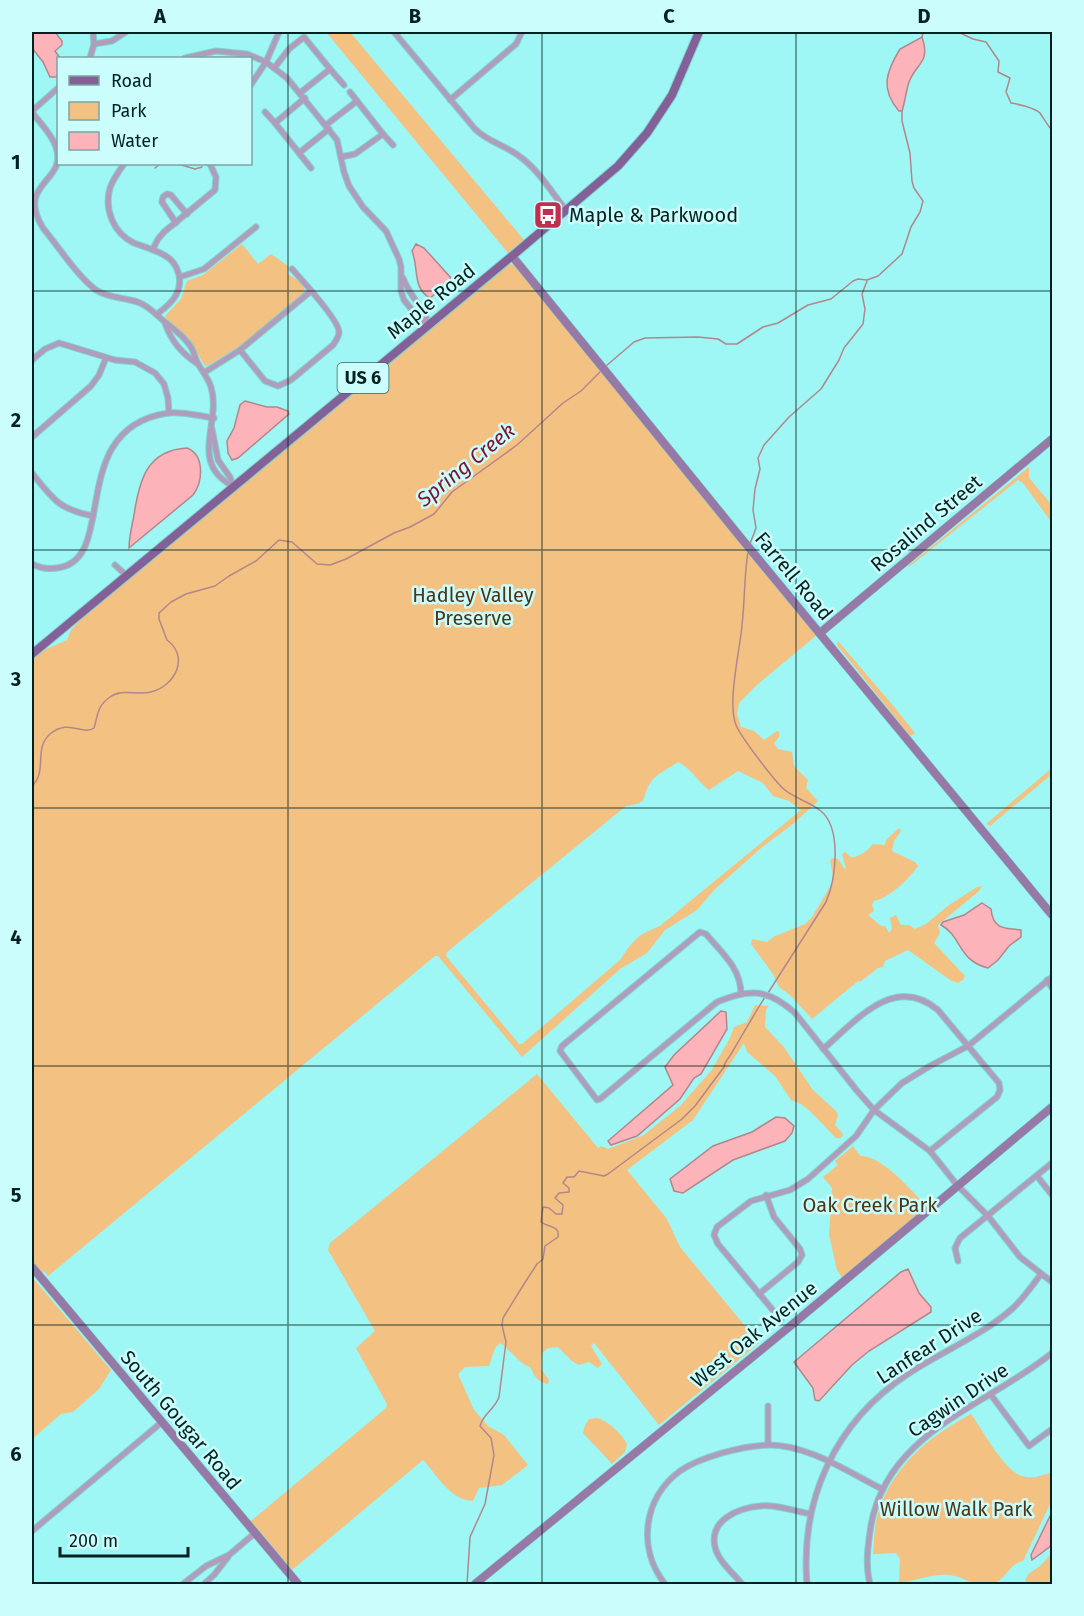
<svg xmlns="http://www.w3.org/2000/svg" width="1084" height="1616" font-family="'Fira Sans',sans-serif">
  <style>
    .green { fill: #f3c181; fill-rule: evenodd }
    .water { fill: #fdb3ba; stroke: #b2878c; stroke-width: 1.5 }
    .lines { fill: none; stroke-linecap: round; stroke-linejoin: round }
    .stream { stroke: #b2878c; stroke-width: 1.5 }
    .street-casing { stroke: #82d0ce; stroke-width: 7 }
    .secondary-casing { stroke: #82d0ce; stroke-width: 9 }
    .primary-casing { stroke: #82d0ce; stroke-width: 10 }
    .street { stroke: #b09dbb; stroke-width: 5 }
    .secondary { stroke: #9679a6; stroke-width: 8 }
    .primary { stroke: #836097; stroke-width: 8 }
    .grid { fill: none; stroke: #042121; stroke-width: 1.5; stroke-opacity: 0.55 }
    .labels { text-anchor: middle; stroke-width: 5; stroke-linejoin: round; paint-order: stroke }
    .shield { fill: #cafdfb; stroke: #3f6362; stroke-width: 1.5 }
    .shield-label { font-size: 18px; font-weight: bold; fill: #042121 }
    .poi-label { font-size: 20px; fill: #042121; stroke: #cafdfb; text-anchor: start }
    .street-label { font-size: 20px; fill: #042121; stroke: #cafdfb }
    .park-label { font-size: 20px; fill: #4c3617; stroke: #cafdfb }
    .water-label { font-size: 21px; font-style: italic; fill: #7d142e; stroke: #cafdfb }
    .neatline { fill: none; stroke: #042121; stroke-width: 2 }
    .grid-label { font-size: 20px; text-anchor: middle; font-weight: bold; fill: #042121 }
  </style>
  <rect width="100%" height="100%" fill="#9ef7f4"/>
  <g class="green">
    <polygon points="326,32 350,32 524,240 508,253"/>
    <path d="M242,244L258,264L271,254L288,266V274C295,279 304,282 305,292L243,344L209,365L205,366L194,348L169,322L165,316L181,299L187,281L203,275Z"/>
    <path d="M509,264L515,265L818,634L758,684L739,703L737,714L741,727L754,731L764,740L777,731L779,732V737L774,743L778,749L792,752L794,766L808,780L806,788L818,801L793,824L761,848L714,890L697,910L665,930L647,953L620,969L522,1057L438,956H435L48,1276L44,1271L42,1273L32,1261V658L44,650L67,640L71,630L82,618L502,269ZM678,762C691,768 698,782 709,790L738,771L763,783L773,796L789,801L801,810L660,926C636,936 634,939 620,960L522,1044H519L446,956L447,952L626,806C652,802 639,799 651,782C657,773 670,768 678,762Z"/>
    <polygon points="1029,467 1029,478 1052,505 1052,523 1023,483 1018,480 909,567 909,565"/>
    <polygon points="838,641 895,708 915,733 910,736 837,645"/>
    <polygon points="1052,768 1052,774 990,826 986,824"/>
    <path d="M899,828L901,831L894,841L892,851L915,862L918,866C909,879 889,898 874,901L872,905L874,911L868,915L881,926H885L889,933L892,929L890,918L896,915L901,925H909L915,929L926,924L949,905L977,887L982,886L979,891L938,925L940,933L934,943L965,976L963,980L958,983L950,980L908,950L885,961L883,967L878,968L860,982L858,981L812,1019L790,995L779,987L773,974L751,944L752,939L767,942L775,936L805,924L812,917L831,885L833,876L830,861L832,858L838,859L845,869L846,868L842,854L845,852L852,858C862,855 867,851 873,844L885,845L886,840Z"/>
    <path d="M755,1005L769,1006L766,1010L765,1027L783,1046L813,1090L836,1111L838,1115L835,1125L843,1134L841,1138H836L811,1112L801,1104L791,1100L775,1076L747,1052L744,1043L693,1120L627,1170L667,1219L680,1247L759,1343L659,1425L594,1343L591,1346L602,1364L598,1368L589,1362L579,1365L572,1361L558,1347L548,1348L542,1353L541,1369L549,1380L548,1384C538,1383 534,1375 530,1367C518,1363 511,1350 500,1343L495,1348L489,1366L465,1367L458,1374L474,1410L488,1426L504,1435L528,1465L502,1485L479,1488L473,1501C450,1500 438,1476 423,1460L292,1570L251,1521L386,1408L387,1404L356,1348L375,1331L328,1250L330,1243L537,1074L598,1148L601,1146L608,1149L644,1135L680,1106L711,1071L730,1038L734,1027L747,1022Z"/>
    <path d="M853,1146L860,1156C881,1154 914,1193 928,1208L843,1279L837,1270L829,1235L832,1188L823,1177L838,1165L835,1161Z"/>
    <polygon points="32,1277 111,1370 99,1389 73,1412 61,1414 32,1439"/>
    <path d="M971,1414C982,1429 1004,1471 1022,1476C1032,1479 1040,1476 1050,1473L1052,1482V1500L1023,1561C1007,1565 1006,1582 990,1584C973,1587 965,1577 950,1575C934,1573 914,1581 899,1583L900,1559L896,1553L873,1554C874,1544 874,1533 876,1522C887,1471 927,1437 971,1414Z"/>
    <path d="M598,1418C610,1423 620,1432 627,1444L625,1452L612,1464L583,1433L585,1425L589,1419Z"/>
    <path d="M1052,1553V1575L1047,1584H1025C1026,1572 1033,1572 1041,1565C1045,1561 1048,1557 1052,1553Z"/>
  </g>
  <g class="water">
    <polygon points="32,32 55,32 62,41 62,45 55,51 60,58 57,77 50,77 43,62 32,48"/>
    <path d="M922,37C931,63 916,63 909,82C906,91 905,102 902,111H899C880,89 886,72 900,49Z"/>
    <path d="M416,244L424,248L451,278L449,283L430,298C412,288 419,268 412,251Z"/>
    <polygon points="245,401 267,407 277,407 288,411 289,414 238,458 232,460 228,453 227,441 234,428 240,405"/>
    <path d="M187,448C205,455 203,482 193,495L129,548C129,537 132,526 134,515C139,482 146,450 187,448Z"/>
    <path d="M982,903L991,909C993,930 1005,928 1021,930V937L1009,946L998,960L988,968C957,960 962,936 941,925L943,922L964,915Z"/>
    <polygon points="721,1011 726,1012 727,1029 701,1074 694,1078 680,1099 637,1136 611,1145 608,1141 673,1085 665,1067 674,1055"/>
    <polygon points="776,1117 785,1118 794,1126 792,1133 785,1141 733,1160 683,1193 674,1191 670,1179 713,1146 752,1132"/>
    <polygon points="908,1269 919,1293 931,1307 931,1312 869,1351 852,1365 819,1401 815,1400 813,1388 794,1362 901,1272"/>
    <polygon points="1052,1512 1052,1545 1032,1560 1031,1555"/>
  </g>
  <g class="lines">
    <g class="stream">
      <path d="M958,32L973,39L986,42L999,61L998,72L1010,78L1006,92L1011,103C1018,104 1035,108 1040,113C1044,119 1047,125 1052,130"/>
      <polyline points="922,37 923,32"/>
      <polyline points="178,164 195,169 202,167"/>
      <polyline points="155,168 160,164"/>
      <polyline points="606,366 634,342 645,338 698,337 718,339 726,344 737,344 763,327 778,323 808,305 831,299 853,281 858,279 867,280 878,276 902,254 911,227 920,212 923,201 914,188 912,181 910,153 902,121 902,111"/>
      <polyline points="750,544 756,528 753,510 755,489 760,469 758,458 764,445 789,417 821,389 839,360 844,348 863,324 865,309 862,294 867,281"/>
      <path d="M748,552C744,576 745,600 742,625C740,650 727,703 736,725C741,737 775,782 785,790C796,799 810,802 821,811C842,829 836,879 826,902L768,993"/>
      <path d="M32,786C48,771 33,749 50,734C69,718 82,736 94,728C98,715 97,706 110,697C122,688 138,696 151,692C175,686 190,657 167,640L159,619V613L171,602L186,594L215,586L229,576L256,561L279,540L292,542L317,564L330,565L346,559L394,533L410,527L434,514L452,492L517,445L563,403L581,391L600,372"/>
      <path d="M467,1584L470,1537L485,1504L494,1455L491,1438L480,1426C483,1414 495,1409 499,1397L506,1342L502,1325L503,1318L524,1284L537,1264L543,1259L545,1246L558,1237C560,1225 549,1228 541,1222L543,1207L549,1208L556,1214H562L563,1205L555,1198L559,1193L569,1192V1188L563,1183L567,1177H574L579,1171L604,1176L608,1174L682,1119L695,1106L724,1067C725,1060 728,1060 731,1054C742,1036 753,1016 765,997"/>
      <polyline points="1050,1584 1052,1571"/>
    </g>
    <g class="street-casing">
      <g id="street">
        <path d="M394,32L475,129C488,142 505,145 519,156C538,169 552,193 566,210"/>
        <polyline points="94,44 112,41 126,32"/>
        <polyline points="90,58 94,44 93,32"/>
        <polyline points="185,58 216,51 247,54 266,62 287,78 337,140 344,172 349,186 363,207 386,231 399,259 401,267 401,291 404,300 420,320 429,324"/>
        <polyline points="275,67 289,49 304,37 330,69 300,93"/>
        <polyline points="330,69 344,85"/>
        <polyline points="250,86 266,62 279,32"/>
        <polyline points="350,92 357,101"/>
        <polyline points="305,98 275,123 299,153 329,129"/>
        <polyline points="450,100 516,44 522,32"/>
        <polyline points="32,111 58,88"/>
        <path d="M32,112C39,122 52,134 56,147C68,183 15,182 43,228C58,246 78,277 96,290C110,299 125,297 140,303C150,307 156,315 165,322C175,330 184,336 191,347C194,352 195,358 198,364C203,372 208,378 211,387C222,422 188,463 233,486"/>
        <polyline points="265,112 275,123"/>
        <polyline points="326,125 357,101 383,134 355,154 341,157"/>
        <polyline points="383,134 393,145"/>
        <polyline points="299,153 311,168"/>
        <path d="M124,164C119,171 113,179 110,188C104,209 113,233 134,243C144,247 154,249 164,255C178,262 184,281 176,295C172,303 164,309 157,314"/>
        <polyline points="176,223 162,202 163,197 167,194 171,195 187,214"/>
        <polyline points="153,249 158,239 164,232 215,190 216,177 210,164"/>
        <polyline points="180,277 204,269 256,227"/>
        <path d="M403,278C409,295 423,307 429,324"/>
        <path d="M165,323C171,341 182,354 198,364"/>
        <path d="M240,350L265,381L278,386L291,380L333,345C335,342 339,337 339,332C339,321 302,280 292,269"/>
        <polyline points="32,360 45,349 59,343 115,360 135,362 155,373 164,384 168,398 169,413"/>
        <polyline points="205,372 240,350 311,291"/>
        <polyline points="212,429 218,460 230,477 233,486"/>
        <polyline points="32,437 91,386 99,375 106,358"/>
        <path d="M32,473C53,499 58,509 93,516"/>
        <path d="M32,564C42,569 51,570 62,567C117,554 67,428 168,413C183,411 199,416 214,418"/>
        <polyline points="115,565 126,575"/>
        <polyline points="1047,980 1052,988"/>
        <path d="M741,994C741,968 721,952 706,934L700,932L562,1046L560,1051L597,1100L600,1099L717,1002C750,988 768,989 795,1013L858,1092L874,1110L930,1151L957,1185L988,1216L1020,1257L1052,1282"/>
        <path d="M823,1049C856,1021 894,973 938,1010L999,1083L1000,1090L997,1097L930,1151"/>
        <polyline points="1037,1176 1052,1195"/>
        <polyline points="958,1261 955,1248 960,1238 1052,1163"/>
        <polyline points="759,1294 798,1262 802,1255 800,1249 774,1217 766,1195"/>
        <polyline points="781,1320 718,1244 714,1235 717,1227 751,1201 790,1190 808,1179 856,1136 874,1110 902,1083 930,1066 968,1046 1052,977"/>
        <polyline points="991,1395 1029,1446 1052,1429"/>
        <polyline points="768,1406 768,1445"/>
        <polyline points="32,1531 162,1422"/>
        <polyline points="183,1584 206,1566 229,1555 255,1533"/>
        <polyline points="204,1584 214,1575 228,1557"/>
        <path d="M665,1584C637,1549 643,1498 680,1471C700,1457 742,1446 767,1445C807,1444 848,1472 882,1489"/>
        <path d="M742,1584C734,1574 718,1561 715,1547C709,1520 738,1508 760,1506C776,1504 794,1511 810,1514"/>
        <path d="M807,1584C800,1499 835,1422 908,1374C941,1352 981,1336 1012,1309C1023,1299 1032,1286 1041,1274"/>
        <path d="M870,1584C865,1565 868,1544 871,1525C888,1431 987,1406 1052,1353"/>
      </g>
    </g>
    <g class="secondary-casing">
      <g id="secondary">
        <polyline points="512,256 741,538 1052,915"/>
        <polyline points="820,633 1052,439"/>
        <polyline points="32,1267 298,1584"/>
        <polyline points="475,1584 794,1323 1052,1107"/>
      </g>
    </g>
    <g class="primary-casing">
      <polyline id="primary" points="32,654 512,256 618,166 647,133 672,95 699,32"/>
    </g>
    <use href="#street" class="street"/>
    <use href="#secondary" class="secondary"/>
    <use href="#primary" class="primary"/>
  </g>
  <path class="grid" d="M288,32V1584M542,32V1584M796,32V1584M32,291H1052M32,550H1052M32,808H1052M32,1066H1052M32,1325H1052"/>
  <defs>
    <g id="bus-square" transform="scale(1.5)"><rect x="-9" y="-9" width="18" height="18" rx="4" fill="#c02f50" stroke="#cafdfb"/><path d="M-5-6H5V4H4V6H2V4H-2V6H-4V4H-5ZM-3.5-4V0h7V-4ZM-3.5 1.2v1.5H-2V1.2ZM2 1.2v1.5H3.5V1.2Z" fill="#fff"/></g>
  </defs>
  <g fill-rule="evenodd">
    <use href="#bus-square" x="548" y="215"/>
  </g>
  <g class="labels">
    <rect class="shield" x="337.5" y="363" width="51" height="30" rx="4.5"/>
    <g class="shield-label">
      <text x="363" y="384">US 6</text>
    </g>
    <g class="poi-label">
      <text x="569" y="222">Maple &amp; Parkwood</text>
    </g>
    <g class="street-label">
      <text transform="translate(431 301) rotate(-39)" y="7">Maple Road</text>
      <text transform="translate(926 523) rotate(-40)" y="7">Rosalind Street</text>
      <text transform="translate(794 576) rotate(50)" y="7">Farrell Road</text>
      <text transform="translate(754 1334) rotate(-39)" y="7">West Oak Avenue</text>
      <text transform="translate(929 1346) rotate(-33)" y="7">Lanfear Drive</text>
      <text transform="translate(958 1400) rotate(-34)" y="7">Cagwin Drive</text>
      <text transform="translate(181 1420) rotate(50)" y="7">South Gougar Road</text>
    </g>
    <g class="park-label">
      <text x="473" y="602">Hadley Valley<tspan x="473" dy="23">Preserve</tspan></text>
      <text x="870" y="1212">Oak Creek Park</text>
      <text x="956" y="1516">Willow Walk Park</text>
    </g>
    <g class="water-label">
      <text transform="translate(466 465) rotate(-39)" y="7">Spring Creek</text>
    </g>
  </g>
  <rect width="1084" height="1616" fill="none" stroke="#cafdfb" stroke-width="66"/>
  <rect x="57" y="57" width="195" height="108" fill="#cafdfb" stroke="#7ba5a4" stroke-width="1.5"/>
  <rect x="69" y="76" width="30" height="9" fill="#836097" stroke="#7ba5a4" stroke-width="1.5"/>
  <text x="111" y="87" font-size="18" fill="#042121">Road</text>
  <rect x="69" y="102" width="30" height="18" fill="#f3c181" stroke="#7ba5a4" stroke-width="1.5"/>
  <text x="111" y="117" font-size="18" fill="#042121">Park</text>
  <rect x="69" y="132" width="30" height="18" fill="#fdb3ba" stroke="#7ba5a4" stroke-width="1.5"/>
  <text x="111" y="147" font-size="18" fill="#042121">Water</text>
  <path d="M60 1547v9h128v-9" fill="none" stroke="#042121" stroke-width="3"/>
  <text x="69" y="1547" font-size="18" fill="#042121" stroke="#cafdfb" stroke-width="4.5" paint-order="stroke">200 m</text>
  <rect x="33" y="33" width="1018" height="1550" class="neatline"/>
  <g class="grid-label">
    <text x="160" y="23">A</text>
    <text x="415" y="23">B</text>
    <text x="669" y="23">C</text>
    <text x="924" y="23">D</text>
    <text x="16" y="169">1</text>
    <text x="16" y="427">2</text>
    <text x="16" y="686">3</text>
    <text x="16" y="944">4</text>
    <text x="16" y="1202">5</text>
    <text x="16" y="1461">6</text>
  </g>
</svg>
